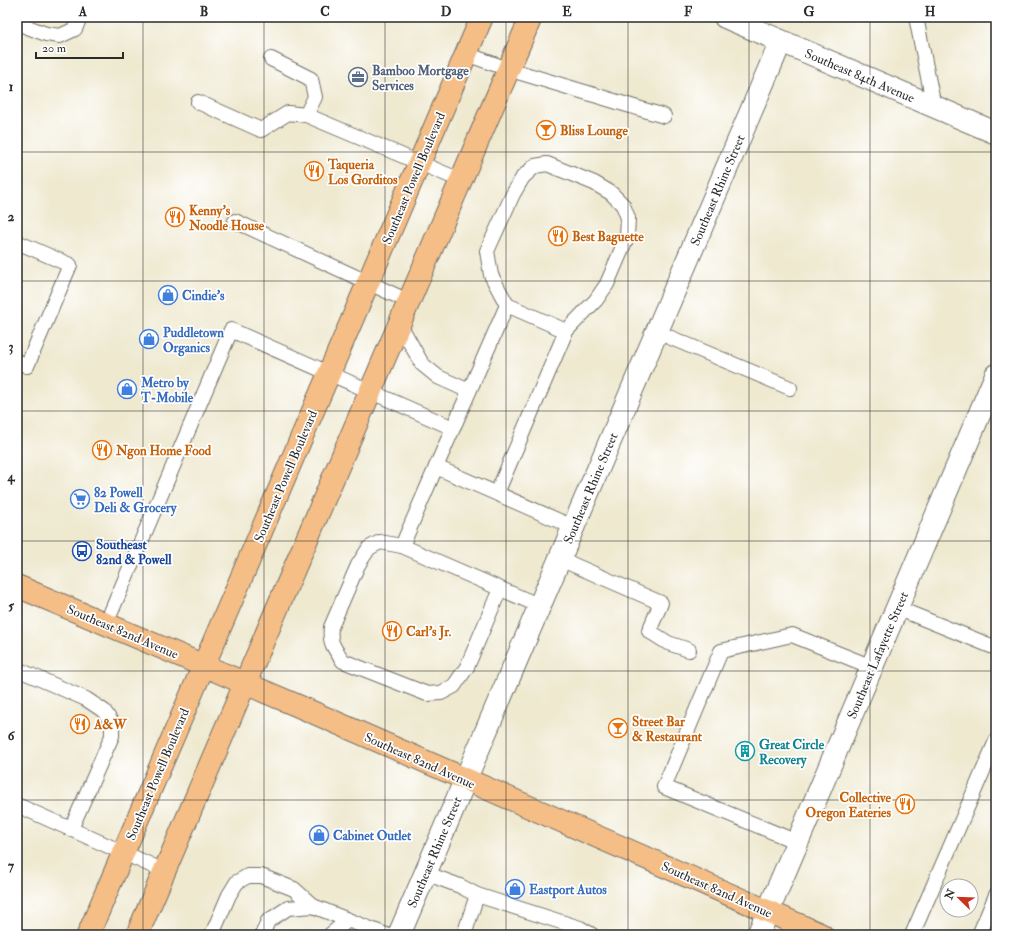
<svg xmlns="http://www.w3.org/2000/svg" width="1013" height="952" font-family="'IM FELL Double Pica',serif">
  <style>
    .lines { fill: none; stroke-linecap: round; stroke-linejoin: round }
    .lane-casing { stroke: #706e65; stroke-width: 16 }
    .street-casing { stroke: #706e65; stroke-width: 24 }
    .primary-casing { stroke: #706e65; stroke-width: 24 }
    .lane { stroke: #fff; stroke-width: 14 }
    .street { stroke: #fff; stroke-width: 22 }
    .primary { stroke: #f6be87; stroke-width: 22 }
    .grid { fill: none; stroke: #2b2b2b; stroke-width: 1; stroke-opacity: 0.55 }
    .labels { text-anchor: middle; stroke-width: 3.5; stroke-linejoin: round; paint-order: stroke }
    .service-label { font-size: 13px; font-weight: bold; fill: #4e5e75; stroke: #fff; text-anchor: start }
    .street-label { font-size: 13px; fill: #2b2b2b; stroke: #fff }
    .food-label { font-size: 13px; font-weight: bold; fill: #c56008; stroke: #fff; text-anchor: start }
    .shop-label { font-size: 13px; font-weight: bold; fill: #366cbe; stroke: #fff; text-anchor: start }
    .transit-label { font-size: 13px; font-weight: bold; fill: #164399; stroke: #fff; text-anchor: start }
    .culture-label { font-size: 13px; font-weight: bold; fill: #0d838f; stroke: #fff; text-anchor: start }
    .neatline { fill: none; stroke: #2b2b2b; stroke-width: 1.5 }
    .grid-label { font-size: 13px; text-anchor: middle; font-weight: bold; fill: #2b2b2b }
  </style>
  <rect width="100%" height="100%" fill="#fff"/>
  <filter id="ink" filterUnits="userSpaceOnUse"><feTurbulence type="fractalNoise" baseFrequency=".025" numOctaves="2"/><feDisplacementMap in="SourceGraphic" scale="8" xChannelSelector="R" yChannelSelector="G"/><feConvolveMatrix kernelMatrix="1 2 1 2 8 2 1 2 1" color-interpolation-filters="sRGB"/></filter>
  <filter id="wash" filterUnits="userSpaceOnUse"><feTurbulence type="fractalNoise" baseFrequency=".012" numOctaves="4" result="noise"/><feDisplacementMap in="SourceGraphic" scale="16" xChannelSelector="R" yChannelSelector="G"/><feGaussianBlur stdDeviation="0.9" result="paint"/><feColorMatrix in="noise" values="0 0 0 0 0 0 0 0 0 0 0 0 0 0 0 0 0 1.4 0 .05"/><feComposite in="paint" operator="in"/></filter>
  <g filter="url(#wash)">
    <rect width="100%" height="100%" fill="#efe9d0"/>
  </g>
  <g filter="url(#ink)">
    <g class="lines">
      <g class="lane-casing">
        <g id="lane">
          <polyline points="916,17 934,107"/>
          <polyline points="17,23 46,34 60,36 75,29 80,17"/>
          <polyline points="466,54 508,69 664,116"/>
          <polyline points="271,59 311,79 315,97 306,115 460,180"/>
          <polyline points="198,102 261,130 288,113 306,115"/>
          <polyline points="235,221 408,301"/>
          <polyline points="17,242 70,265 27,366 17,361"/>
          <polyline points="507,305 491,275 487,251 513,194 523,177 535,166 547,164 594,183 611,193 623,205 628,218 627,237 607,284 596,300 566,331"/>
          <polyline points="399,323 422,364 438,377 469,391"/>
          <polyline points="657,332 790,388"/>
          <polyline points="436,467 507,305 566,331 497,493"/>
          <path d="M402,546L380,542L369,548L358,565L331,627C329,643 334,648 343,661L427,694L441,693L454,686L467,667L500,589"/>
          <polyline points="560,559 661,603 649,631 668,643 689,650"/>
          <polyline points="540,606 402,546 436,467 573,527"/>
          <polyline points="897,608 996,648"/>
          <polyline points="106,624 231,330 453,428"/>
          <polyline points="17,669 86,699 104,711 112,723 112,736 71,829"/>
          <polyline points="17,805 164,871"/>
          <polyline points="797,842 664,787 721,651 792,635 872,667"/>
          <polyline points="425,873 460,886 477,895"/>
          <polyline points="213,932 229,895 237,882 248,876 261,876 294,889 313,906 348,920"/>
          <polyline points="262,935 268,921 288,908 313,906"/>
          <polyline points="330,935 348,920 386,935"/>
          <polyline points="464,935 477,895 580,928 592,935"/>
          <polyline points="912,935 996,741"/>
          <polyline points="979,935 996,895"/>
        </g>
      </g>
      <g class="street-casing">
        <g id="street">
          <polyline points="725,17 996,133"/>
          <polyline points="399,935 781,41"/>
          <polyline points="758,935 996,375"/>
        </g>
      </g>
      <g class="primary-casing">
        <g id="primary">
          <polyline points="17,586 296,705 822,935"/>
          <polyline points="88,935 482,17"/>
          <polyline points="137,935 531,17"/>
        </g>
      </g>
      <use href="#lane" class="lane"/>
      <use href="#street" class="street"/>
      <use href="#primary" class="primary"/>
    </g>
  </g>
  <path class="grid" d="M143,17V935M264,17V935M385,17V935M506,17V935M628,17V935M749,17V935M870,17V935M17,152H996M17,281H996M17,411H996M17,541H996M17,671H996M17,800H996"/>
  <defs>
    <g id="office-ring" transform="scale(1)"><circle r="9.5" fill="#fff" stroke="#5c6f8a" stroke-width="1.5"/><path d="M-6-3h4V-5.5h4V-3h4V5H-6ZM-1-4.5V-3h2v-1.5ZM-6 0V1H6V0Z" fill="#5c6f8a"/></g>
    <g id="bar-ring" transform="scale(1)"><circle r="9.5" fill="#fff" stroke="#e8710a" stroke-width="1.5"/><path d="M-6-5H6L.8 .8V4.5H3.5V6h-7V4.5H-.8V.8Z" fill="#e8710a"/></g>
    <g id="restaurant-ring" transform="scale(1)"><circle r="9.5" fill="#fff" stroke="#e8710a" stroke-width="1.5"/><path d="M-5-6h1v4h1v-4h1v4h1v-4h1v5L-1.5 .5V6h-2V.5L-5-1ZM5-6V6H3V1.5H1.5Q1.5-4 5-6Z" fill="#e8710a"/></g>
    <g id="shop-ring" transform="scale(1)"><circle r="9.5" fill="#fff" stroke="#3f7fe0" stroke-width="1.5"/><path d="M-5-2.5h2.3a2.7 3.5 0 0 1 5.4 0H5L5.5 6h-11ZM-1.5-2.5h3a1.5 2.3 0 0 0-3 0Z" fill="#3f7fe0"/></g>
    <g id="supermarket-ring" transform="scale(1)"><circle r="9.5" fill="#fff" stroke="#3f7fe0" stroke-width="1.5"/><path d="M-6-5.5h2.5l.6 2H6L4.5 2H-2.5L-4.4-4H-6ZM-1.5 3.2a1.3 1.3 0 1 0 .1 0ZM3 3.2a1.3 1.3 0 1 0 .1 0Z" fill="#3f7fe0"/></g>
    <g id="bus-ring" transform="scale(1)"><circle r="9.5" fill="#fff" stroke="#1a4fb4" stroke-width="1.5"/><path d="M-5-6H5V4H4V6H2V4H-2V6H-4V4H-5ZM-3.5-4V0h7V-4ZM-3.5 1.2v1.5H-2V1.2ZM2 1.2v1.5H3.5V1.2Z" fill="#1a4fb4"/></g>
    <g id="building-ring" transform="scale(1)"><circle r="9.5" fill="#fff" stroke="#0f9aa8" stroke-width="1.5"/><path d="M-4-6H4V6H1V3H-1V6H-4ZM-2.5-4.3h1.7v1.8h-1.7ZM.8-4.3h1.7v1.8H.8ZM-2.5-1h1.7V.8h-1.7ZM.8-1h1.7V.8H.8Z" fill="#0f9aa8"/></g>
  </defs>
  <g fill-rule="evenodd">
    <use href="#office-ring" x="358" y="77"/>
    <use href="#bar-ring" x="546" y="130"/>
    <use href="#restaurant-ring" x="314" y="171"/>
    <use href="#restaurant-ring" x="175" y="217"/>
    <use href="#restaurant-ring" x="558" y="236"/>
    <use href="#shop-ring" x="168" y="295"/>
    <use href="#shop-ring" x="149" y="339"/>
    <use href="#shop-ring" x="127" y="389"/>
    <use href="#restaurant-ring" x="102" y="450"/>
    <use href="#supermarket-ring" x="80" y="499"/>
    <use href="#bus-ring" x="82" y="551"/>
    <use href="#restaurant-ring" x="392" y="631"/>
    <use href="#restaurant-ring" x="80" y="724"/>
    <use href="#bar-ring" x="618" y="728"/>
    <use href="#building-ring" x="745" y="751"/>
    <use href="#restaurant-ring" x="905" y="804"/>
    <use href="#shop-ring" x="319" y="835"/>
    <use href="#shop-ring" x="515" y="889"/>
  </g>
  <g class="labels">
    <g class="service-label">
      <text x="372" y="75">Bamboo Mortgage<tspan x="372" dy="15">Services</tspan></text>
    </g>
    <g class="street-label">
      <text transform="translate(860 75) rotate(23)" y="5">Southeast 84th Avenue</text>
      <text transform="translate(413 178) rotate(-67)" y="5">Southeast Powell Boulevard</text>
      <text transform="translate(717 190) rotate(-67)" y="5">Southeast Rhine Street</text>
      <text transform="translate(285 476) rotate(-67)" y="5">Southeast Powell Boulevard</text>
      <text transform="translate(590 488) rotate(-67)" y="5">Southeast Rhine Street</text>
      <text transform="translate(123 631) rotate(23)" y="5">Southeast 82nd Avenue</text>
      <text transform="translate(877 655) rotate(-67)" y="5">Southeast Lafayette Street</text>
      <text transform="translate(420 760) rotate(24)" y="5">Southeast 82nd Avenue</text>
      <text transform="translate(157 774) rotate(-67)" y="5">Southeast Powell Boulevard</text>
      <text transform="translate(434 852) rotate(-67)" y="5">Southeast Rhine Street</text>
      <text transform="translate(717 889) rotate(24)" y="5">Southeast 82nd Avenue</text>
    </g>
    <g class="food-label">
      <text x="560" y="135">Bliss Lounge</text>
      <text x="328" y="169">Taqueria<tspan x="328" dy="15">Los Gorditos</tspan></text>
      <text x="189" y="215">Kenny’s<tspan x="189" dy="15">Noodle House</tspan></text>
      <text x="572" y="241">Best Baguette</text>
      <text x="116" y="455">Ngon Home Food</text>
      <text x="406" y="636">Carl's Jr.</text>
      <text x="632" y="726">Street Bar<tspan x="632" dy="15">&amp; Restaurant</tspan></text>
      <text x="94" y="729">A&amp;W</text>
      <text x="891" y="802" text-anchor="end">Collective<tspan x="891" dy="15">Oregon Eateries</tspan></text>
    </g>
    <g class="shop-label">
      <text x="182" y="300">Cindie’s</text>
      <text x="163" y="337">Puddletown<tspan x="163" dy="15">Organics</tspan></text>
      <text x="141" y="387">Metro by<tspan x="141" dy="15">T-Mobile</tspan></text>
      <text x="94" y="497">82 Powell<tspan x="94" dy="15">Deli &amp; Grocery</tspan></text>
      <text x="333" y="840">Cabinet Outlet</text>
      <text x="529" y="894">Eastport Autos</text>
    </g>
    <g class="transit-label">
      <text x="96" y="549">Southeast<tspan x="96" dy="15">82nd &amp; Powell</tspan></text>
    </g>
    <g class="culture-label">
      <text x="759" y="749">Great Circle<tspan x="759" dy="15">Recovery</tspan></text>
    </g>
  </g>
  <rect width="1013" height="952" fill="none" stroke="#fff" stroke-width="44"/>
  <g transform="translate(959 898) rotate(293)"><circle r="19" fill="#ffffff" stroke="#aaaaaa"/>
  <path d="M0-3L7 15L0 10L-7 15Z" fill="#c8321e"/>
  <text y="-6" font-size="11" font-weight="bold" text-anchor="middle" fill="#2b2b2b">N</text>
  </g>
  <path d="M36 52v6h87v-6" fill="none" stroke="#2b2b2b" stroke-width="2"/>
  <text x="42" y="52" font-size="12" fill="#2b2b2b" stroke="#ffffff" stroke-width="3" paint-order="stroke">20 m</text>
  <rect x="22" y="22" width="969" height="908" class="neatline"/>
  <g class="grid-label">
    <text x="83" y="16">A</text>
    <text x="204" y="16">B</text>
    <text x="325" y="16">C</text>
    <text x="446" y="16">D</text>
    <text x="567" y="16">E</text>
    <text x="688" y="16">F</text>
    <text x="809" y="16">G</text>
    <text x="930" y="16">H</text>
    <text x="11" y="91">1</text>
    <text x="11" y="221">2</text>
    <text x="11" y="351">3</text>
    <text x="11" y="481">4</text>
    <text x="11" y="610">5</text>
    <text x="11" y="740">6</text>
    <text x="11" y="870">7</text>
  </g>
</svg>
